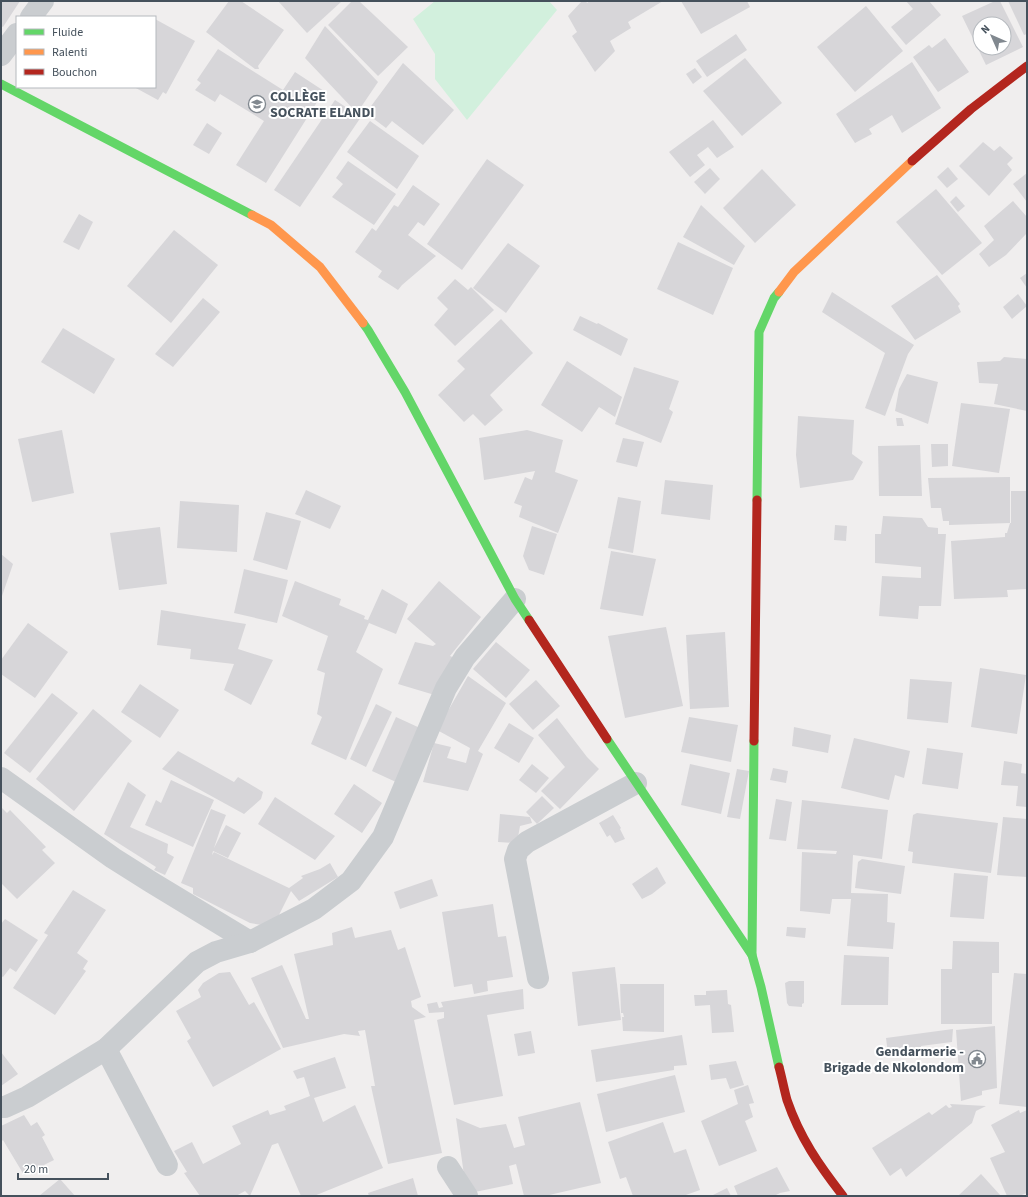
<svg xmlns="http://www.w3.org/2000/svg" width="1028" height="1197" font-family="'Source Sans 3',sans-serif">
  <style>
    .green { fill: #d2f0dd }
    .building { fill: #d7d6d9; fill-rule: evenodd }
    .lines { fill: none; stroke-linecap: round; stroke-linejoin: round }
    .street { stroke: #cacdd0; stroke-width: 22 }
    .fast { stroke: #63d668; stroke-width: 9 }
    .slow { stroke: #ff974d; stroke-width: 9 }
    .jam { stroke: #b3261e; stroke-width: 9 }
    .labels { text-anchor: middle; stroke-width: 4; stroke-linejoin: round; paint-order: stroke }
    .poi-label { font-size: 14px; font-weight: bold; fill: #45515c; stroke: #fff; text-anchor: start }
  </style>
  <rect width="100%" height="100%" fill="#f0eeee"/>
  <polygon class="green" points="435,1 549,1 557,10 467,120 435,79 435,54 413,19"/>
  <g class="building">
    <polygon points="1,1 20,1 3,27 1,26"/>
    <polygon points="229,1 241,1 284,30 258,66 259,69 255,69 206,32"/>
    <polygon points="278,1 342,1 307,33"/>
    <polygon points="352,1 359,1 408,47 378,76 328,25"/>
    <polygon points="582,1 586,1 587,3 590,1 663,1 628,22 631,28 610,41 615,51 595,72 572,36 577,32 568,16"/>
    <polygon points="681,1 747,1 750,7 701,34"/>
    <polygon points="906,1 929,1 941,15 906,45 891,27 913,9"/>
    <path d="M995,1H1000L1023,47L986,65L962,16ZM980,24H1004V48H980Z"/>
    <polygon points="1008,1 1027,1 1027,34 1024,35"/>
    <polygon points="866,6 903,51 855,92 817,47"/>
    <polygon points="155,19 195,41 166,94 163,92 158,100 134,87 155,87"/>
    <polygon points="325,26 378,82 357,113 305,58"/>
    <polygon points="736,34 747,50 707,77 696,61"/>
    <polygon points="945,38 969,72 938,92 913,57 929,45 932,48"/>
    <polygon points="218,49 283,90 295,72 324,91 266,183 236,165 264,121 220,94 215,102 195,90 201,83 197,80"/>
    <polygon points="745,58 782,103 742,136 703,91"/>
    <polygon points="912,62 941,108 902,133 892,115 869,129 872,134 855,143 836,114"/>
    <polygon points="403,63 454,110 423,145 392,121 386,128 366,113"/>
    <polygon points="695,68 702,77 693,84 686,74"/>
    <polygon points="335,100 361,117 300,207 274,190"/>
    <polygon points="713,120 734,147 717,158 708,147 697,155 705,165 690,177 669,152"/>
    <polygon points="370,121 419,156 397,189 347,152"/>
    <polygon points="207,123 222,133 209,154 193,145"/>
    <polygon points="983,142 994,151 1000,146 1013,158 1007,164 1012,170 989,196 959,166"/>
    <polygon points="487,159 524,185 462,270 427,244"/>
    <polygon points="348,161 396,194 374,225 332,197 343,184 336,178"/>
    <polygon points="948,167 958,179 947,188 937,177"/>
    <polygon points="710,168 720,179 705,194 694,182"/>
    <polygon points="762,169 796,205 755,243 723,208"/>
    <polygon points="1027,173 1027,202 1013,184"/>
    <polygon points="413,185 440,204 424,226 418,222 408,235 436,256 402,285 398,290 378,277 382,271 355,252 372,228 376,231 394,205 398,207"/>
    <polygon points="936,189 982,243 942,275 896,222"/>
    <polygon points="956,196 965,206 958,212 950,202"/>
    <polygon points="1013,201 1027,217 1027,233 1006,255 989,267 979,254 994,240 984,226"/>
    <polygon points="701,205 745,246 734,265 683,237"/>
    <polygon points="79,214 93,222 79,250 63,242"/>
    <polygon points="174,230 218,265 171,323 127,286"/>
    <polygon points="678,242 733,268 713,315 657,289"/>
    <polygon points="508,243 540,266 506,313 473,288"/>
    <polygon points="1027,273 1027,288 1020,278"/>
    <polygon points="937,275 960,304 958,306 961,312 915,340 891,306"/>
    <polygon points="455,279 468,290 471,287 494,310 455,346 434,325 448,309 437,298"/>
    <polygon points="832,292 914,345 908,354 885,416 865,408 885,353 822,312"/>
    <polygon points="1018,294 1027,306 1012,319 1003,307"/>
    <polygon points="203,298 220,312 173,367 155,354"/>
    <polygon points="580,316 597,324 598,323 628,339 621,356 573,330"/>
    <polygon points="501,319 533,353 490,395 503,410 485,426 473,414 464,422 438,395 465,369 457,361"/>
    <polygon points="63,328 115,359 94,394 41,362"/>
    <polygon points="1004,357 1027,359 1027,411 994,404 998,384 979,383 977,362 1000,361"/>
    <polygon points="567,361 622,397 615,417 599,407 582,432 541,405"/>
    <polygon points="634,367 679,381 669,409 673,412 661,443 615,424"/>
    <polygon points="907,374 938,382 928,424 895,411 899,389"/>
    <polygon points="961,403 1010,409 999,473 952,466"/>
    <polygon points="798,416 854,420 852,454 863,462 853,480 800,488 796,455"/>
    <polygon points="896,418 902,418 904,426 897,426"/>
    <polygon points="62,430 74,493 32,502 18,439"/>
    <polygon points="527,430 563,440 555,472 578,480 558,533 519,517 522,506 514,503 525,477 532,480 535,471 484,480 479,438"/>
    <polygon points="623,438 644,442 637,467 616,462"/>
    <polygon points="931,444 948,444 948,466 932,467"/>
    <polygon points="920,445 922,496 879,496 878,446"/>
    <polygon points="1010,477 1010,523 1011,523 1011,491 1027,491 1027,589 1007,590 1008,597 954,599 951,541 1005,537 1005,533 1007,533 1010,523 949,525 949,521 943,521 941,508 931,508 928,478"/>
    <polygon points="665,480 713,485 710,520 661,514"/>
    <polygon points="306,490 341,506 330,529 295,514"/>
    <polygon points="618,497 641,501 633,553 608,548"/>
    <polygon points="180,501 239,505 237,552 177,548"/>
    <polygon points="266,512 301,521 287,570 253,560"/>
    <polygon points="883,516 922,518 928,527 938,528 938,534 946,534 941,606 919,606 918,619 879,616 882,576 921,578 921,567 875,563 875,534 881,534"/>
    <polygon points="835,525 847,526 846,541 834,540"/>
    <polygon points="532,526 557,534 544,575 529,570 523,556"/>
    <polygon points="160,527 167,584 119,590 110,533"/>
    <polygon points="611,551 656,559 643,616 600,609"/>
    <polygon points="1,554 13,564 1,599"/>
    <polygon points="244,569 288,580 277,623 234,613"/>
    <polygon points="295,581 341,599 339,605 365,616 364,619 368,620 382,589 408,604 396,634 369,623 356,652 383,669 346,760 311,744 322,717 317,714 325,673 317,670 328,636 282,616"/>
    <polygon points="439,581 481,617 450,656 455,658 438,696 398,684 415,642 433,646 436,644 407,619"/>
    <polygon points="161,610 246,624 238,649 273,660 251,705 224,690 234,664 190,659 191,649 157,645"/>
    <polygon points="28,623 68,652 35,698 1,674 1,660"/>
    <polygon points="666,627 683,706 625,718 608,636"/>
    <polygon points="725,632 729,707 690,709 686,635"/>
    <polygon points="496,642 530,670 506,698 473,669"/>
    <polygon points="980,668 1026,675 1017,734 971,727"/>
    <polygon points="468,676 506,703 478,751 483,754 468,791 423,782 434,743 451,747 447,758 466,763 470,748 437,730"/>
    <polygon points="910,679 952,682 948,723 907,719"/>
    <polygon points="536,680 560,706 533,730 509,704"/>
    <polygon points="140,684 179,710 160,738 121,712"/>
    <polygon points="52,693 78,713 30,773 4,753"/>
    <polygon points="376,704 392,712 366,767 350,759"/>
    <polygon points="93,709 132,741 74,811 36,779"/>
    <polygon points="396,717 420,728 396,782 372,771"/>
    <polygon points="689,717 738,725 731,762 681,752"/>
    <polygon points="557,718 587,757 599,769 560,809 541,791 565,767 538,735"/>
    <polygon points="509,723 534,738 519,763 494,748"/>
    <polygon points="794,727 831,735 828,753 792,746"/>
    <polygon points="854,738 910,751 904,778 895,775 889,800 841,788"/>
    <polygon points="927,748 963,753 958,789 922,784"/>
    <polygon points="178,751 234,782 238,777 263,792 261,799 244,814 162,769"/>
    <polygon points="1004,761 1022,764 1021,773 1027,774 1027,807 1016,806 1018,786 1001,785"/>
    <polygon points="532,764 549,778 536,793 519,780"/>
    <polygon points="690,764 730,773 721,814 681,805"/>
    <polygon points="773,768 788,771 786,783 770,780"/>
    <polygon points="737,769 749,771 740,819 727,817"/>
    <polygon points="171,780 214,800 193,847 145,825 156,800 161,803"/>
    <polygon points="128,782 146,795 130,827 168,844 167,853 174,857 165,875 154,870 156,867 104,834"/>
    <polygon points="354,784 382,803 362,833 334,814"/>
    <polygon points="542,796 554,808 537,824 526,812"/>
    <polygon points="275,797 335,836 315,860 258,824"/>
    <polygon points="776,799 792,802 786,841 769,839"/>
    <polygon points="802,800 888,810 882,859 853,855 851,893 888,894 887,922 895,923 893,949 847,946 851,899 832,899 830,914 800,911 802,852 836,854 837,851 797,849"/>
    <polygon points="1,807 7,813 10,810 46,847 42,850 55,863 17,899 1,883"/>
    <polygon points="211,809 226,815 220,830 214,848 226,825 241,833 228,858 213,851 212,855 214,852 289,888 303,878 301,876 320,869 330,863 338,877 299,901 291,891 276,921 268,926 250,923 193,894 193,888 181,883"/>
    <polygon points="917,813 998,823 991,873 912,863 913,852 908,851 913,815"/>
    <polygon points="500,814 530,817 532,823 520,826 517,843 498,842"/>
    <polygon points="613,815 621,828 620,829 625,839 615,843 610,835 607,837 599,823"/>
    <polygon points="1003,817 1027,819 1027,877 997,875"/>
    <polygon points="862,859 905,866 901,894 855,888 858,862"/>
    <polygon points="657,867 666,883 652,894 642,899 632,884"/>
    <polygon points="954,873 988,876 984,919 950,917"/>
    <polygon points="432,879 438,896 400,909 394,892"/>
    <polygon points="73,890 106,910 77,953 88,961 83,969 86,971 55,1015 13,988 48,935 44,933"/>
    <polygon points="493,904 498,937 506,936 513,977 487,981 488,991 474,994 472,984 454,987 442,912"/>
    <polygon points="5,919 38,940 16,972 10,968 3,977 1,976 1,924"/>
    <polygon points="352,927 355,938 391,930 398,950 405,947 421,997 411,1001 412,1007 426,1017 414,1020 442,1153 388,1164 371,1086 375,1086 365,1030 358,1031 360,1036 344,1034 283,1048 251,978 282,965 306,1019 309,1019 294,954 333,945 332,933"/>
    <polygon points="787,927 806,928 805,938 786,936"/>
    <polygon points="953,941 999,942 999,973 992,973 992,1024 941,1024 941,969 952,969"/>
    <polygon points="844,955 889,957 888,1005 841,1005"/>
    <polygon points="615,967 621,1020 578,1026 572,972"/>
    <polygon points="230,972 249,1005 254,1002 281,1049 213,1087 187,1041 191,1038 176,1011 201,997 198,990 203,983 219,973"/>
    <polygon points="1014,973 1027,974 1027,1107 999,1104"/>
    <polygon points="789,981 804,981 804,1003 802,1004 802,1007 789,1006 787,1003 785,983"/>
    <polygon points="620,984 664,984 664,1032 623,1031 622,1017 624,1017 623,1013 621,1013"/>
    <polygon points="523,989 524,1009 487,1015 503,1096 454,1105 437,1020 444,1018 444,1012 429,1013 427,1004 437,1002 439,1008 443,1007 441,1002"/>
    <polygon points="727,990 728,1004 731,1005 734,1032 712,1033 710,1005 695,1006 694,995 706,995 706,991"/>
    <polygon points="995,1026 997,1088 982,1091 982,1095 961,1101 956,1030"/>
    <polygon points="953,1029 952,1042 921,1046 921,1051 888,1054 886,1038"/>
    <polygon points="531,1031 535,1053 518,1056 514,1034"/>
    <polygon points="682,1035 687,1065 674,1066 674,1070 596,1082 591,1050"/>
    <polygon points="1,1052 18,1074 1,1086"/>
    <polygon points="335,1057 346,1088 314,1098 323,1122 355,1105 383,1168 314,1196 301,1196 278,1143 272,1145 250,1196 245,1191 236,1196 200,1196 184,1173 187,1172 174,1151 192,1142 203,1164 241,1144 232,1126 268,1110 270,1115 286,1110 284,1106 310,1096 304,1077 297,1079 293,1071"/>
    <polygon points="736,1061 744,1085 730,1089 726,1078 711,1080 709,1065"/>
    <polygon points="675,1075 685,1112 606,1132 597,1094"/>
    <polygon points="748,1085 754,1103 749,1104 753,1117 745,1121 757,1151 719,1166 701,1121 738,1104 734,1090"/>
    <polygon points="580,1102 601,1183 545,1196 524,1196 516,1164 509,1166 513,1184 470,1193 464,1175 456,1118 480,1128 506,1124 514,1148 525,1145 518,1117"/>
    <polygon points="950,1104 986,1106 976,1111 972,1123 906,1177 901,1168 890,1176 872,1148 929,1112 932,1115 946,1105 949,1108 952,1107"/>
    <polygon points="1019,1110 1020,1113 1027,1110 1027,1149 1026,1150 1027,1154 1027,1193 1019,1196 1007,1196 990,1158 1005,1152 991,1125"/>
    <polygon points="24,1115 31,1126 37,1122 45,1135 42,1137 54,1160 24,1175 3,1140 1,1142 1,1126"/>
    <polygon points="663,1122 674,1153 686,1149 700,1190 683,1196 633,1196 626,1177 620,1179 608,1142"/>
    <polygon points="777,1167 790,1191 780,1193 774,1196 738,1196 734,1186"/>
    <polygon points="981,1174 1001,1196 958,1196"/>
    <polygon points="413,1178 418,1196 369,1196 368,1193"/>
    <polygon points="60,1179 75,1196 39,1196"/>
    <polygon points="727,1188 731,1196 711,1196"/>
  </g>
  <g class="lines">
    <g class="street">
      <polyline points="31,17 43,1"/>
      <polyline points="1,55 17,34"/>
      <polyline points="1,778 113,858 151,882 250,942"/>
      <polyline points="538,978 515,859 518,850 527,842 636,783"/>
      <polyline points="106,1049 167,1165"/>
      <polyline points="1,1107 5,1107 27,1097 106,1049 197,962 216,952 250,942 314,909 351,881 383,837 446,688 465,657 515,599"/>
      <polyline points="448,1167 467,1196"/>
    </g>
    <g class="fast">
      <polyline points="1,84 252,215"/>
      <polyline points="363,323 368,330 405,392 515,599 529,620"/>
      <polyline points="757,500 759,332 774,298 779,292"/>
      <polyline points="607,739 752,955 761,987 779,1067"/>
      <polyline points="752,955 754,741"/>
    </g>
    <g class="slow">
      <polyline points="252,215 271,225 320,267 363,323"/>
      <polyline points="779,292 794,272 912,161"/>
    </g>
    <g class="jam">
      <polyline points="912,161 971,109 1027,66"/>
      <polyline points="529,620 607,739"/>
      <polyline points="754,741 757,500"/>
      <path d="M779,1067C782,1078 784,1089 787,1100C800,1138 819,1165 843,1196"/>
    </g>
  </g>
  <defs>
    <g id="school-ring" transform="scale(0.9)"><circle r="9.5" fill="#fff" stroke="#81888f" stroke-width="1.5"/><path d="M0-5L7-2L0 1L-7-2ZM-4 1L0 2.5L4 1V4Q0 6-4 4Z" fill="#81888f"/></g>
    <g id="civic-ring" transform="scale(0.9)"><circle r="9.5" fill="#fff" stroke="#81888f" stroke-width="1.5"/><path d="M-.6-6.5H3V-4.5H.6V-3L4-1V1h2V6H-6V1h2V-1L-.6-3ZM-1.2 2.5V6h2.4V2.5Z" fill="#81888f"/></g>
  </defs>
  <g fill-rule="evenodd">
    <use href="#school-ring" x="257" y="104"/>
    <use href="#civic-ring" x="977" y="1059"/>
  </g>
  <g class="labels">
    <g class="poi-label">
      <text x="270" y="101">COLLÈGE<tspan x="270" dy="16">SOCRATE ELANDI</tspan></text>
      <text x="964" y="1056" text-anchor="end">Gendarmerie -<tspan x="964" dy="16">Brigade de Nkolondom</tspan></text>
    </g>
  </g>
  <rect width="1028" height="1197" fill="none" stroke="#45515c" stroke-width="4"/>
  <rect x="16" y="16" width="140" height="72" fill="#ffffff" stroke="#b5b9be"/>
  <rect x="24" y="29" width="20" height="6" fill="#63d668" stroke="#b5b9be"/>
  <text x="52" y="36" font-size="12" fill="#45515c">Fluide</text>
  <rect x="24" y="49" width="20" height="6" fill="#ff974d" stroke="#b5b9be"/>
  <text x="52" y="56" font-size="12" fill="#45515c">Ralenti</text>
  <rect x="24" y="69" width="20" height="6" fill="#b3261e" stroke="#b5b9be"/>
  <text x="52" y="76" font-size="12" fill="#45515c">Bouchon</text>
  <g transform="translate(992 36) rotate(315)"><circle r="19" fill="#ffffff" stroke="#b5b9be"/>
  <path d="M0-3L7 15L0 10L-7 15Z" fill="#81888f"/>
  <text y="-6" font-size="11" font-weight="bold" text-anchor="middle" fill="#45515c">N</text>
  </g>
  <path d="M18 1173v6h90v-6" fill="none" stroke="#45515c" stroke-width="2"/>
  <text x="24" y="1173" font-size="12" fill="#45515c" stroke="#ffffff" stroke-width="3" paint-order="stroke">20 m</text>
</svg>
